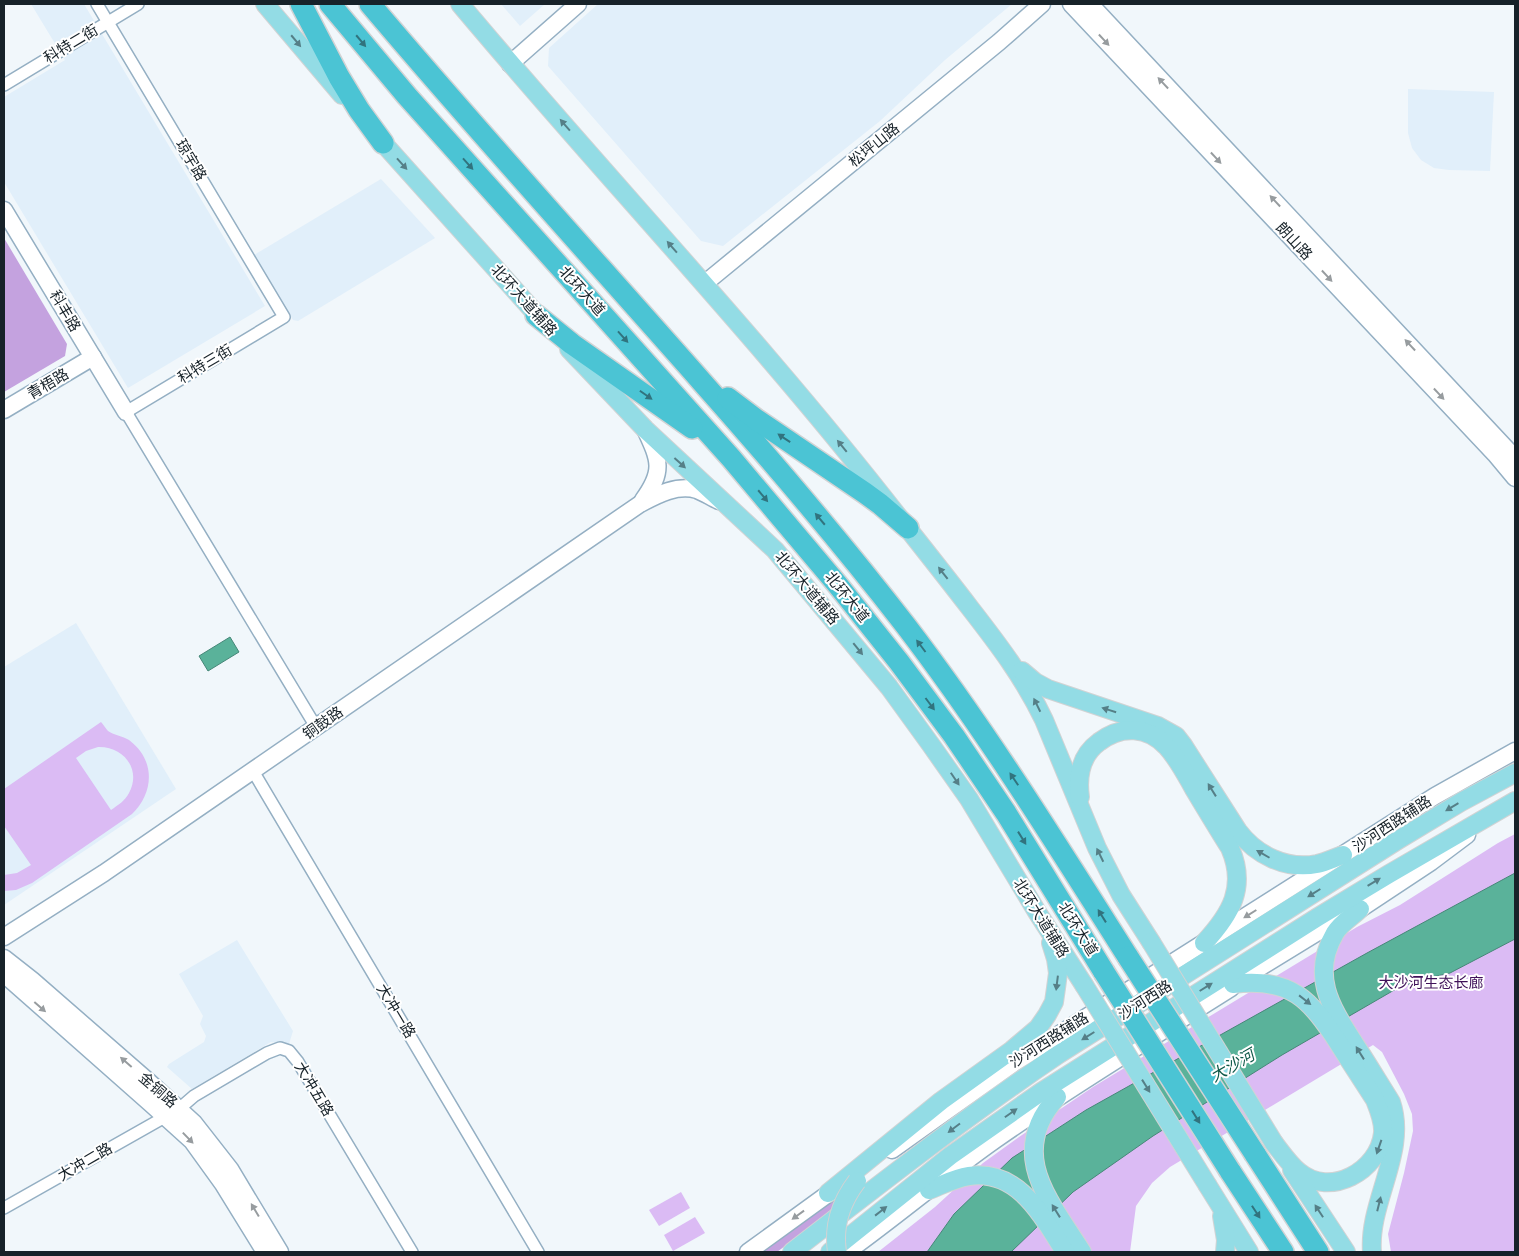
<svg xmlns="http://www.w3.org/2000/svg" width="1519" height="1256" font-family="Quicksand,'Noto Sans SC',sans-serif">
  <style>
    .built { fill: #e1effa }
    .green { fill: #dbbbf4; fill-rule: evenodd }
    .forest { fill: #c4a2df }
    .water { fill: #5ab29a; stroke: #468778 }
    .lines { fill: none; stroke-linecap: round; stroke-linejoin: round }
    .street-casing { stroke: #94afc3; stroke-width: 14 }
    .secondary-casing { stroke: #94afc3; stroke-width: 19 }
    .primary-casing { stroke: #d1d3d4; stroke-width: 20 }
    .highway-casing { stroke: #d1d3d4; stroke-width: 24 }
    .street { stroke: #fff; stroke-width: 11 }
    .secondary { stroke: #fff; stroke-width: 16 }
    .primary { stroke: #93dce5; stroke-width: 18 }
    .highway { stroke: #4bc4d4; stroke-width: 21 }
    .primary-bridge-casing { stroke: #d1d3d4; stroke-width: 20; stroke-linecap: butt }
    .highway-bridge-casing { stroke: #d1d3d4; stroke-width: 24; stroke-linecap: butt }
    .primary-bridge { stroke: #93dce5; stroke-width: 18 }
    .highway-bridge { stroke: #4bc4d4; stroke-width: 21 }
    .oneway { fill: #979c9f }
    .oneway2 { fill: #557f87 }
    .oneway3 { fill: #31737e }
    .labels { text-anchor: middle; stroke-width: 4; stroke-linejoin: round; paint-order: stroke }
    .street-label { font-size: 15px; fill: #172229; stroke: #fff }
    .park-label { font-size: 15px; fill: #3f1159; stroke: #fff }
    .water-label { font-size: 16px; font-style: italic; fill: #0f5949; stroke: #fff }
  </style>
  <rect width="100%" height="100%" fill="#f1f7fb"/>
  <g class="built">
    <polygon points="31,4 84,4 265,306 128,388 4,182 4,97 65,60"/>
    <polygon points="501,4 545,4 520,26"/>
    <polygon points="598,4 1012,4 945,60 880,121 723,246 701,241 548,66 549,48"/>
    <polygon points="1408,89 1494,92 1490,171 1449,170 1434,168 1421,160 1412,148 1408,133"/>
    <polygon points="381,179 435,238 298,321 293,320 254,255"/>
    <polygon points="76,623 176,789 4,905 4,667"/>
    <polygon points="237,940 293,1031 289,1044 271,1042 192,1089 167,1067 169,1064 204,1042 206,1036 200,1024 203,1016 179,974"/>
  </g>
  <g class="green">
    <path d="M101,722C103,724 106,729 108,731C113,735 123,736 129,740C156,760 154,793 132,814L32,883L16,890L4,891V875L17,873L31,865L4,826V789ZM98,747C123,746 142,769 129,793C125,801 118,805 111,810L76,758L86,751Z"/>
    <polygon points="1515,834 1515,1252 1391,1252 1388,1234 1404,1173 1413,1131 1412,1114 1404,1094 1382,1052 1373,1045 1170,1167 1152,1183 1136,1206 1130,1252 878,1252 935,1207 983,1163 1019,1137 1093,1087 1357,927 1400,905 1498,843"/>
    <polygon points="681,1192 690,1208 659,1226 649,1210"/>
    <polygon points="695,1217 705,1233 673,1251 664,1235"/>
  </g>
  <g class="forest">
    <polygon points="4,238 67,344 65,356 4,392"/>
    <polygon points="840,1195 833,1210 777,1252 759,1252"/>
  </g>
  <g class="water">
    <polygon points="230,637 239,652 208,671 199,656"/>
    <polygon points="1515,873 1515,939 1450,973 1419,980 1396,989 1282,1055 1153,1136 1073,1192 1011,1252 927,1252 954,1214 1012,1158 1086,1110 1367,953"/>
  </g>
  <g class="lines">
    <g class="street-casing">
      <g id="street">
        <polyline points="97,4 284,317 126,412 316,727"/>
        <polyline points="4,85 138,4"/>
        <polyline points="253,771 538,1252"/>
        <polyline points="4,1208 179,1109 194,1096 267,1053 280,1048 289,1051 298,1062 412,1252"/>
      </g>
    </g>
    <g class="secondary-casing">
      <g id="secondary">
        <polyline points="1071,4 1495,454 1515,478"/>
        <polyline points="1090,4 1515,458"/>
        <polyline points="510,64 578,4"/>
        <polyline points="4,210 126,412"/>
        <polyline points="704,284 999,42 1042,4"/>
        <polyline points="4,410 93,357"/>
        <path d="M643,500C664,471 660,461 645,429"/>
        <path d="M4,937L104,873L640,504C657,495 677,484 697,490C705,493 712,498 719,501"/>
        <polyline points="4,958 32,980 149,1082 194,1123 230,1169 280,1252"/>
        <polyline points="4,974 151,1104 192,1141 223,1184 265,1252"/>
        <polyline points="892,1150 1014,1063 1435,796 1515,751"/>
        <polyline points="748,1252 839,1186"/>
        <path d="M847,1252C897,1216 944,1176 995,1140C1072,1086 1152,1038 1231,988L1233,984L1336,921L1360,909L1431,862L1467,835"/>
      </g>
    </g>
    <g class="primary-casing">
      <g id="primary">
        <polyline points="265,4 342,95"/>
        <path d="M460,4C605,177 762,341 901,520C924,549 947,578 970,608C998,644 1024,678 1044,720L1097,848L1121,895L1151,942"/>
        <polyline points="375,134 546,325"/>
        <polyline points="569,349 645,429 775,550 889,687 931,745 969,799 1037,912 1084,985"/>
        <path d="M1022,671L1035,682L1048,689L1158,726L1176,736L1183,745L1238,831C1256,855 1286,870 1317,864C1326,862 1334,858 1343,855"/>
        <path d="M1080,797C1077,775 1081,755 1099,742C1121,725 1148,726 1167,747C1178,759 1186,775 1194,789C1206,809 1218,829 1230,848C1247,887 1231,914 1204,943"/>
        <path d="M1360,909C1352,917 1341,923 1335,933C1310,976 1331,1007 1354,1043C1367,1063 1379,1083 1391,1102C1408,1152 1368,1202 1372,1252"/>
        <path d="M1233,984C1291,977 1310,999 1339,1044C1351,1063 1363,1081 1375,1100C1379,1110 1384,1122 1383,1133C1379,1171 1330,1198 1299,1172C1290,1165 1281,1152 1274,1143"/>
        <path d="M1057,1097C1006,1154 1050,1201 1082,1252"/>
        <polyline points="1292,1170 1346,1252"/>
        <polyline points="1208,1186 1249,1252"/>
        <path d="M929,1190C942,1185 955,1178 969,1176C1019,1169 1042,1216 1065,1252"/>
        <polyline points="828,1193 941,1101 1012,1050 1038,1028 1047,1015 1054,1002 1056,988 1058,973 1056,959 1051,943"/>
        <polyline points="1222,1216 1226,1240 1225,1252"/>
        <path d="M792,1252C880,1184 967,1116 1059,1054L1398,840L1461,802L1515,773"/>
        <polyline points="830,1252 950,1156 1041,1092 1318,917 1389,874 1515,801"/>
      </g>
    </g>
    <g class="highway-casing">
      <g id="highway">
        <polyline points="301,4 339,77 359,110 383,143"/>
        <polyline points="330,4 407,96 731,458 837,584 899,662 954,736 1006,813 1104,972"/>
        <path d="M370,4C478,132 591,256 702,382C772,461 841,542 906,626C987,732 1057,845 1128,957"/>
        <polyline points="536,315 572,344 692,428"/>
        <polyline points="728,398 757,420 865,493 880,504 908,528"/>
        <polyline points="1255,1154 1318,1252"/>
        <polyline points="1230,1171 1283,1252"/>
      </g>
    </g>
    <use href="#street" class="street"/>
    <use href="#secondary" class="secondary"/>
    <use href="#primary" class="primary"/>
    <use href="#highway" class="highway"/>
    <g class="primary-bridge-casing">
      <g id="primary-bridge">
        <polyline points="1151,942 1274,1143"/>
        <polyline points="1084,985 1208,1186"/>
        <path d="M837,1252C833,1226 841,1202 857,1181"/>
      </g>
    </g>
    <g class="highway-bridge-casing">
      <g id="highway-bridge">
        <polyline points="1128,957 1255,1154"/>
        <polyline points="1104,972 1230,1171"/>
      </g>
    </g>
    <use href="#primary-bridge" class="primary-bridge"/>
    <use href="#highway-bridge" class="highway-bridge"/>
  </g>
  <defs><path id="oneway-solid" d="M-6-.8H1V-3.2L6.5 0L1 3.2V.8H-6Z" transform="scale(1.25)"/></defs>
  <g class="oneway">
    <use href="#oneway-solid" transform="translate(1104 40) rotate(47)"/>
    <use href="#oneway-solid" transform="translate(1163 83) rotate(-133)"/>
    <use href="#oneway-solid" transform="translate(1216 158) rotate(47)"/>
    <use href="#oneway-solid" transform="translate(1275 201) rotate(-133)"/>
    <use href="#oneway-solid" transform="translate(1327 276) rotate(47)"/>
    <use href="#oneway-solid" transform="translate(1410 345) rotate(-133)"/>
    <use href="#oneway-solid" transform="translate(1439 394) rotate(47)"/>
    <use href="#oneway-solid" transform="translate(1250 914) rotate(148)"/>
    <use href="#oneway-solid" transform="translate(40 1007) rotate(41)"/>
    <use href="#oneway-solid" transform="translate(126 1062) rotate(-139)"/>
    <use href="#oneway-solid" transform="translate(188 1138) rotate(46)"/>
    <use href="#oneway-solid" transform="translate(255 1210) rotate(-121)"/>
    <use href="#oneway-solid" transform="translate(798 1215) rotate(144)"/>
  </g>
  <g class="oneway2">
    <use href="#oneway-solid" transform="translate(296 41) rotate(50)"/>
    <use href="#oneway-solid" transform="translate(565 125) rotate(-131)"/>
    <use href="#oneway-solid" transform="translate(402 164) rotate(48)"/>
    <use href="#oneway-solid" transform="translate(672 247) rotate(-131)"/>
    <use href="#oneway-solid" transform="translate(842 446) rotate(-129)"/>
    <use href="#oneway-solid" transform="translate(680 463) rotate(42)"/>
    <use href="#oneway-solid" transform="translate(943 573) rotate(-128)"/>
    <use href="#oneway-solid" transform="translate(858 649) rotate(51)"/>
    <use href="#oneway-solid" transform="translate(1037 705) rotate(-116)"/>
    <use href="#oneway-solid" transform="translate(1109 710) rotate(-162)"/>
    <use href="#oneway-solid" transform="translate(955 779) rotate(56)"/>
    <use href="#oneway-solid" transform="translate(1212 790) rotate(-122)"/>
    <use href="#oneway-solid" transform="translate(1452 807) rotate(149)"/>
    <use href="#oneway-solid" transform="translate(1263 854) rotate(-150)"/>
    <use href="#oneway-solid" transform="translate(1100 855) rotate(-116)"/>
    <use href="#oneway-solid" transform="translate(1374 882) rotate(-31)"/>
    <use href="#oneway-solid" transform="translate(1314 893) rotate(148)"/>
    <use href="#oneway-solid" transform="translate(1057 983) rotate(97)"/>
    <use href="#oneway-solid" transform="translate(1206 987) rotate(-32)"/>
    <use href="#oneway-solid" transform="translate(1305 1000) rotate(38)"/>
    <use href="#oneway-solid" transform="translate(1088 1036) rotate(148)"/>
    <use href="#oneway-solid" transform="translate(1360 1053) rotate(-122)"/>
    <use href="#oneway-solid" transform="translate(1146 1086) rotate(58)"/>
    <use href="#oneway-solid" transform="translate(1011 1113) rotate(-35)"/>
    <use href="#oneway-solid" transform="translate(954 1128) rotate(143)"/>
    <use href="#oneway-solid" transform="translate(1379 1147) rotate(109)"/>
    <use href="#oneway-solid" transform="translate(1379 1204) rotate(-76)"/>
    <use href="#oneway-solid" transform="translate(881 1211) rotate(-38)"/>
    <use href="#oneway-solid" transform="translate(1056 1211) rotate(-122)"/>
    <use href="#oneway-solid" transform="translate(1319 1211) rotate(-123)"/>
  </g>
  <g class="oneway3">
    <use href="#oneway-solid" transform="translate(361 41) rotate(50)"/>
    <use href="#oneway-solid" transform="translate(468 164) rotate(48)"/>
    <use href="#oneway-solid" transform="translate(623 337) rotate(48)"/>
    <use href="#oneway-solid" transform="translate(646 395) rotate(35)"/>
    <use href="#oneway-solid" transform="translate(784 438) rotate(-146)"/>
    <use href="#oneway-solid" transform="translate(763 496) rotate(50)"/>
    <use href="#oneway-solid" transform="translate(820 519) rotate(-130)"/>
    <use href="#oneway-solid" transform="translate(921 646) rotate(-127)"/>
    <use href="#oneway-solid" transform="translate(930 704) rotate(53)"/>
    <use href="#oneway-solid" transform="translate(1014 779) rotate(-124)"/>
    <use href="#oneway-solid" transform="translate(1022 838) rotate(58)"/>
    <use href="#oneway-solid" transform="translate(1102 916) rotate(-122)"/>
    <use href="#oneway-solid" transform="translate(1196 1117) rotate(58)"/>
    <use href="#oneway-solid" transform="translate(1256 1212) rotate(57)"/>
  </g>
  <g class="labels">
    <g class="street-label">
      <text transform="translate(71 44) rotate(-31)" y="5">科特二街</text>
      <text transform="translate(874 145) rotate(-39)" y="5">松坪山路</text>
      <text transform="translate(191 160) rotate(59)" y="5">琼宇路</text>
      <text transform="translate(1294 241) rotate(47)" y="5">朗山路</text>
      <text transform="translate(582 291) rotate(48)" y="5">北环大道</text>
      <text transform="translate(524 300) rotate(48)" y="5">北环大道辅路</text>
      <text transform="translate(65 311) rotate(59)" y="5">科丰路</text>
      <text transform="translate(205 364) rotate(-31)" y="5">科特三街</text>
      <text transform="translate(48 384) rotate(-31)" y="5">青梧路</text>
      <text transform="translate(807 588) rotate(50)" y="5">北环大道辅路</text>
      <text transform="translate(847 597) rotate(51)" y="5">北环大道</text>
      <text transform="translate(323 723) rotate(-35)" y="5">铜鼓路</text>
      <text transform="translate(1392 824) rotate(-33)" y="5">沙河西路辅路</text>
      <text transform="translate(1041 918) rotate(58)" y="5">北环大道辅路</text>
      <text transform="translate(1078 929) rotate(58)" y="5">北环大道</text>
      <text transform="translate(1145 1000) rotate(-32)" y="5">沙河西路</text>
      <text transform="translate(396 1011) rotate(59)" y="5">大冲一路</text>
      <text transform="translate(1049 1040) rotate(-32)" y="5">沙河西路辅路</text>
      <text transform="translate(314 1089) rotate(59)" y="5">大冲五路</text>
      <text transform="translate(158 1090) rotate(41)" y="5">金铜路</text>
      <text transform="translate(85 1162) rotate(-30)" y="5">大冲二路</text>
    </g>
    <g class="park-label">
      <text x="1431" y="988">大沙河生态长廊</text>
    </g>
    <g class="water-label">
      <text transform="translate(1232 1065) rotate(-30)" y="6">大沙河</text>
    </g>
  </g>
  <rect width="1519" height="1256" fill="none" stroke="#172229" stroke-width="10"/>
</svg>
